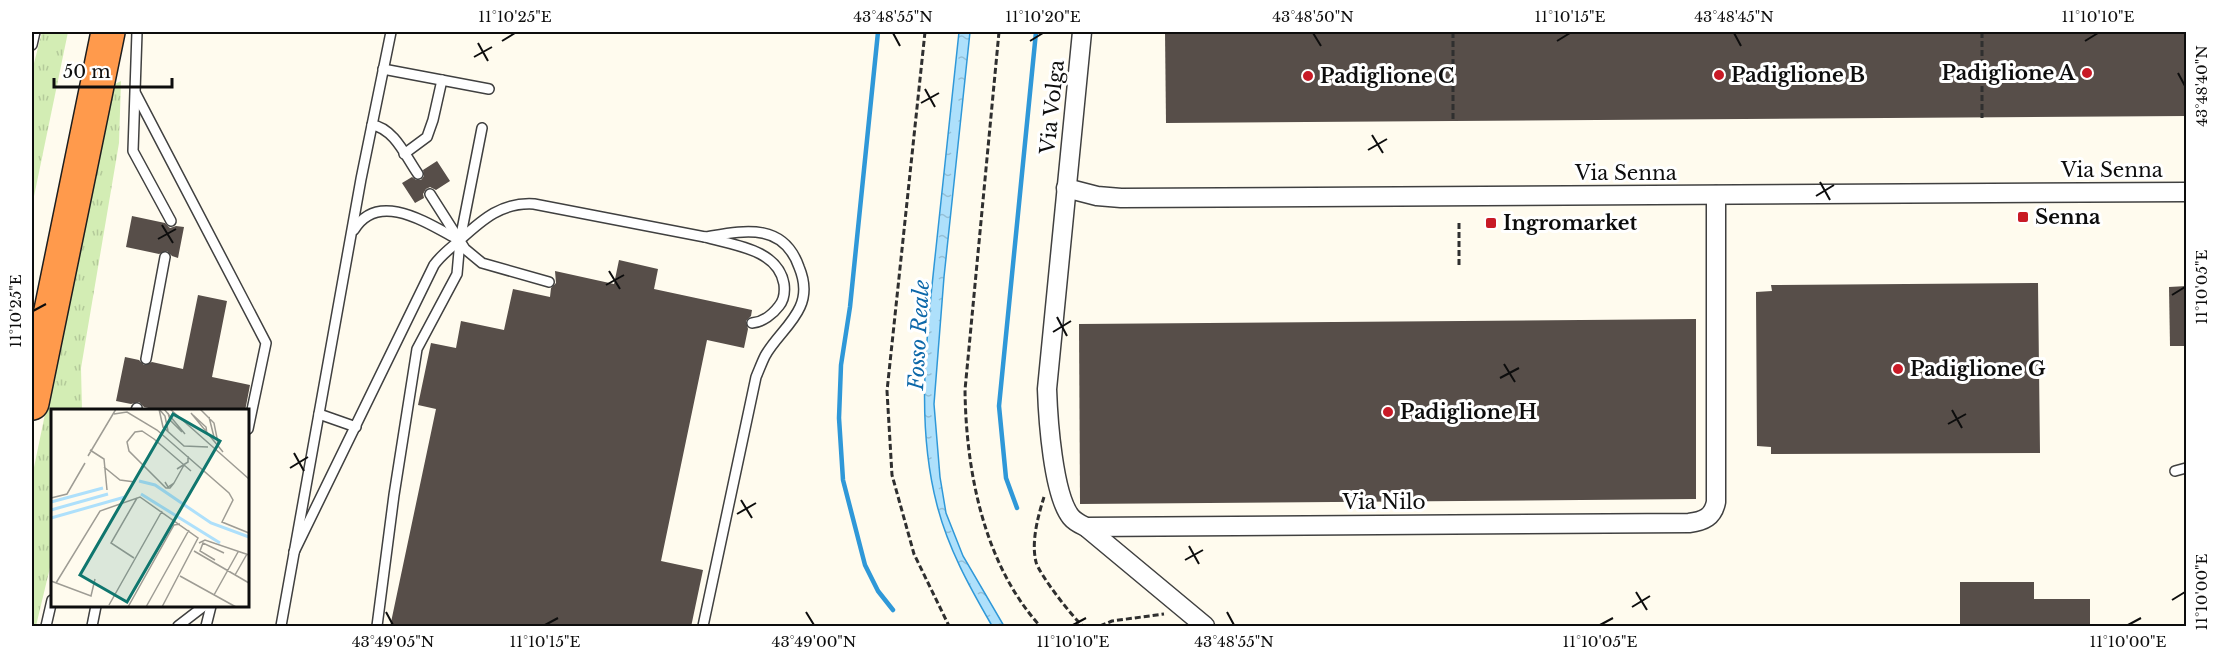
<svg xmlns="http://www.w3.org/2000/svg" width="2218" height="658" font-family="'Libre Baskerville',serif">
  <style>
    .grass { fill: url(#grass-tufts) }
    .water { fill: url(#water-ripples); stroke: #2f98d8; stroke-width: 1.5 }
    .lines { fill: none; stroke-linecap: round; stroke-linejoin: round }
    .stream { stroke: #2f98d8; stroke-width: 4.5 }
    .building { fill: #574e49 }
    .lane-casing { stroke: #404040; stroke-width: 12 }
    .street-casing { stroke: #404040; stroke-width: 21 }
    .highway-casing { stroke: #1e1e1e; stroke-width: 36 }
    .path { stroke: #2f2f2f; stroke-width: 3; stroke-dasharray: 6 3; stroke-linecap: butt }
    .lane { stroke: #fff; stroke-width: 9 }
    .street { stroke: #fff; stroke-width: 18 }
    .highway { stroke: #ff9a4c; stroke-width: 33 }
    .ticks { fill: none; stroke: #0d0d0d; stroke-width: 2 }
    .poi-dot { fill: #c81a26; stroke: #fff; stroke-width: 2 }
    .labels { text-anchor: middle; stroke-width: 6; stroke-linejoin: round; paint-order: stroke }
    .poi-label { font-size: 20px; font-weight: bold; fill: #0d0d0d; stroke: #fff; text-anchor: start }
    .street-label { font-size: 20px; fill: #0d0d0d; stroke: #fff }
    .water-label { font-size: 21px; font-style: italic; fill: #0d68a9; stroke: #fff }
    .inset-river { fill: none; stroke: #aee0fb; stroke-width: 3 }
    .inset-road { fill: none; stroke: #9e9c94; stroke-width: 1.5 }
    .view { fill: #0f766e; fill-opacity: 0.15; stroke: #0f766e; stroke-width: 3 }
    .inset-edge { fill: none; stroke: #0d0d0d; stroke-width: 3 }
    .neatline { fill: none; stroke: #0d0d0d; stroke-width: 2 }
    .ticks-label { font-size: 15px; text-anchor: middle; fill: #0d0d0d }
  </style>
  <defs>
    <pattern id="grass-tufts" width="24" height="20" patternUnits="userSpaceOnUse" patternTransform="scale(1.5)"><rect width="24" height="20" fill="#d3edb4"/><path d="M3 7l-1-3M5 7V3M7 7l1-3M15 17l-1-3M17 17v-4M19 17l1-3" fill="none" stroke="#b4ca9a"/></pattern>
    <pattern id="water-ripples" width="26" height="14" patternUnits="userSpaceOnUse" patternTransform="scale(1.5)"><rect width="26" height="14" fill="#aee0fb"/><path d="M2 4q2-2 4 0t4 0M15 11q2-2 4 0t4 0" fill="none" stroke="#94bfd6"/></pattern>
  </defs>
  <rect width="100%" height="100%" fill="#fffbee"/>
  <g class="grass">
    <polygon points="42,32 68,32 32,206 32,71"/>
    <polygon points="121,81 119,143 81,368 82,410 52,410 52,559 36,626 32,626 32,477 113,85"/>
  </g>
  <path class="water" d="M959,32H970L944,277L934,404L940,477L946,513L963,556L1004,626H992L991,624C969,586 948,548 937,505C915,421 927,333 936,248C944,176 951,104 959,32Z"/>
  <g class="lines">
    <g class="stream">
      <polyline points="878,32 850,307 841,365 839,418 843,480 865,565 878,591 893,610"/>
      <polyline points="1017,508 1006,478 999,406 1036,32"/>
    </g>
  </g>
  <g class="building">
    <polygon points="1165,32 2187,32 2187,116 1166,123"/>
    <polygon points="437,161 450,181 436,190 430,187 426,189 423,194 424,198 415,203 402,183 412,177 416,180 421,180 424,176 423,170"/>
    <polygon points="132,216 165,223 170,228 176,226 184,227 178,258 172,256 167,251 159,254 126,247"/>
    <polygon points="619,260 658,269 654,289 752,310 751,316 746,321 748,329 744,348 707,340 661,561 703,570 691,627 390,627 436,409 418,405 431,343 456,348 461,321 504,330 513,289 550,297 551,288 556,283 555,271 614,284"/>
    <polygon points="2038,283 2040,453 1771,454 1771,447 1757,446 1756,292 1772,291 1771,285"/>
    <polygon points="2187,286 2187,346 2170,346 2169,287"/>
    <polygon points="198,295 227,301 212,377 250,385 245,411 162,411 144,407 139,402 131,404 116,401 125,357 139,360 144,365 152,362 183,369"/>
    <polygon points="1696,319 1696,499 1080,504 1079,324"/>
    <polygon points="1960,582 2034,582 2034,599 2090,599 2090,627 1960,627"/>
  </g>
  <g class="lines">
    <g class="lane-casing">
      <g id="lane">
        <polyline points="137,32 133,151 171,221"/>
        <polyline points="32,45 35,32"/>
        <polyline points="383,69 489,89"/>
        <polyline points="136,94 266,343 248,429"/>
        <path d="M372,125C394,128 406,157 418,174"/>
        <polyline points="404,154 427,137 433,120 442,80"/>
        <polyline points="430,194 465,249 482,263 549,282"/>
        <path d="M354,230C378,190 427,223 457,239"/>
        <polyline points="146,359 165,257"/>
        <polyline points="136,410 137,408"/>
        <polyline points="319,414 356,427"/>
        <polyline points="2175,471 2186,468"/>
        <path d="M294,552L434,265C442,254 451,248 461,239C483,219 502,202 534,204L705,237"/>
        <polyline points="46,626 52,600"/>
        <polyline points="92,626 96,606"/>
        <polyline points="178,626 204,606"/>
        <polyline points="206,626 211,606"/>
        <polyline points="281,626 361,179 391,32"/>
        <polyline points="377,626 394,495 417,349 457,274 460,240 482,128"/>
        <path d="M703,626L756,377C759,370 762,362 765,356C775,338 792,325 800,307C806,294 804,279 799,267C783,221 742,231 705,237C733,245 778,249 784,284C785,292 784,300 779,306C773,314 763,322 752,323"/>
      </g>
    </g>
    <g class="street-casing">
      <g id="street">
        <path d="M1082,32L1047,389C1048,418 1053,495 1071,517C1075,522 1080,524 1086,527L1689,523C1704,521 1713,517 1716,502V195"/>
        <polyline points="1066,188 1097,196 1121,198 2186,192"/>
        <polyline points="1086,527 1205,626"/>
      </g>
    </g>
    <g class="highway-casing">
      <polyline id="highway" points="32,403 108,32"/>
    </g>
    <g class="path">
      <polyline points="925,32 887,391 892,475 914,554 949,626"/>
      <path d="M999,32L965,390C966,472 984,564 1040,626"/>
      <polyline points="1453,32 1453,122"/>
      <polyline points="1982,32 1982,118"/>
      <polyline points="1459,223 1459,267"/>
      <path d="M1044,497C1038,516 1031,542 1036,562C1039,574 1073,618 1083,626"/>
      <polyline points="1100,626 1112,621 1164,614"/>
    </g>
    <use href="#lane" class="lane"/>
    <use href="#street" class="street"/>
    <use href="#highway" class="highway"/>
  </g>
  <path class="ticks" d="M893,33L900,46M1313,33L1321,46M1734,33L1741,46M502,41L515,33M1030,41L1043,33M1557,41L1570,33M2085,41L2098,33M478,43L488,61M474,57L492,47M2178,73L2185,86M925,89L935,107M921,103L939,93M1372,135L1383,153M1368,150L1387,139M1820,182L1830,200M1816,196L1834,185M162,225L173,243M158,239L176,229M609,271L620,289M606,285L624,275M2172,295L2185,287M33,311L46,304M1057,317L1067,336M1053,332L1071,321M1504,364L1515,382M1500,378L1519,368M1952,410L1962,428M1948,424L1966,414M294,453L304,471M290,468L308,457M741,500L752,518M737,514L756,503M1189,546L1199,564M1185,560L1203,550M1636,592L1647,610M2172,600L2185,592M1632,607L1650,596M386,612L393,625M806,612L814,625M1227,612L1234,625M545,625L558,618M1073,625L1086,618M1600,625L1613,618M2128,625L2141,618"/>
  <g class="poi-dot">
    <circle cx="2087" cy="73" r="6"/>
    <circle cx="1719" cy="75" r="6"/>
    <circle cx="1308" cy="76" r="6"/>
    <rect x="2017" y="211" width="12" height="12" rx="3"/>
    <rect x="1485" y="217" width="12" height="12" rx="3"/>
    <circle cx="1898" cy="369" r="6"/>
    <circle cx="1388" cy="412" r="6"/>
  </g>
  <g class="labels">
    <g class="poi-label">
      <text x="2075" y="80" text-anchor="end">Padiglione A</text>
      <text x="1731" y="82">Padiglione B</text>
      <text x="1320" y="83">Padiglione C</text>
      <text x="2035" y="224">Senna</text>
      <text x="1503" y="230">Ingromarket</text>
      <text x="1910" y="376">Padiglione G</text>
      <text x="1400" y="419">Padiglione H</text>
    </g>
    <g class="street-label">
      <text transform="translate(1052 107) rotate(-84)" y="7">Via Volga</text>
      <text x="2112" y="177">Via Senna</text>
      <text x="1626" y="180">Via Senna</text>
      <text x="1384" y="509">Via Nilo</text>
    </g>
    <g class="water-label">
      <text transform="translate(919 335) rotate(-87)" y="7">Fosso Reale</text>
    </g>
  </g>
  <g transform="translate(51 409)">
    <rect width="198" height="198" fill="#fffbee"/>
    <path class="inset-river" d="M88,72L104,76L160,114L198,128M90,85L169,134M0,93L52,79M0,101L57,85M0,109L74,88"/>
    <path class="inset-road" d="M108,0L112,18L133,37L157,38M108,0L114,7L117,22M113,0L134,25M119,0L198,70M149,0L163,14L167,34M117,4L119,11L131,23M140,4L172,43M63,5L76,3L106,21L178,84L182,91L171,113L198,124M142,6L155,18L156,25M158,8L163,28M39,41L53,50L56,81M37,47L65,0M53,58L69,71L84,73M126,60L137,53V47M114,73L117,78L123,74L119,79H115L78,42L76,33L84,23L91,22L103,30L140,62M123,74L133,56M0,89L16,85L34,54M148,134L154,131L198,146M143,142L198,174M83,149L60,134L86,89M164,151L149,142L152,134L173,144M184,166L196,145M129,167L185,198M0,172L40,187L44,170M5,174L49,102L89,88L147,129L111,198M163,186L187,143M58,196L111,102M77,198L123,116L129,115M95,198L138,121"/>
    <path class="view" d="M122,5L169,32L76,193L29,166Z"/>
    <rect width="198" height="198" class="inset-edge"/>
  </g>
  <rect width="2218" height="658" fill="none" stroke="#ffffff" stroke-width="66"/>
  <path d="M54 78v9h118v-9" fill="none" stroke="#0d0d0d" stroke-width="3"/>
  <text x="63" y="78" font-size="18" fill="#0d0d0d" stroke="#ffffff" stroke-width="4.5" paint-order="stroke">50 m</text>
  <rect x="33" y="33" width="2152" height="592" class="neatline"/>
  <g class="ticks-label">
    <text x="515" y="22">11°10'25"E</text>
    <text x="893" y="22">43°48'55"N</text>
    <text x="1043" y="22">11°10'20"E</text>
    <text x="1313" y="22">43°48'50"N</text>
    <text x="1570" y="22">11°10'15"E</text>
    <text x="1734" y="22">43°48'45"N</text>
    <text x="2098" y="22">11°10'10"E</text>
    <text transform="translate(2202 86) rotate(-90)" y="5">43°48'40"N</text>
    <text transform="translate(2202 287) rotate(-90)" y="5">11°10'05"E</text>
    <text transform="translate(16 311) rotate(-90)" y="5">11°10'25"E</text>
    <text transform="translate(2202 592) rotate(-90)" y="5">11°10'00"E</text>
    <text x="393" y="647">43°49'05"N</text>
    <text x="545" y="647">11°10'15"E</text>
    <text x="814" y="647">43°49'00"N</text>
    <text x="1073" y="647">11°10'10"E</text>
    <text x="1234" y="647">43°48'55"N</text>
    <text x="1600" y="647">11°10'05"E</text>
    <text x="2128" y="647">11°10'00"E</text>
  </g>
</svg>
